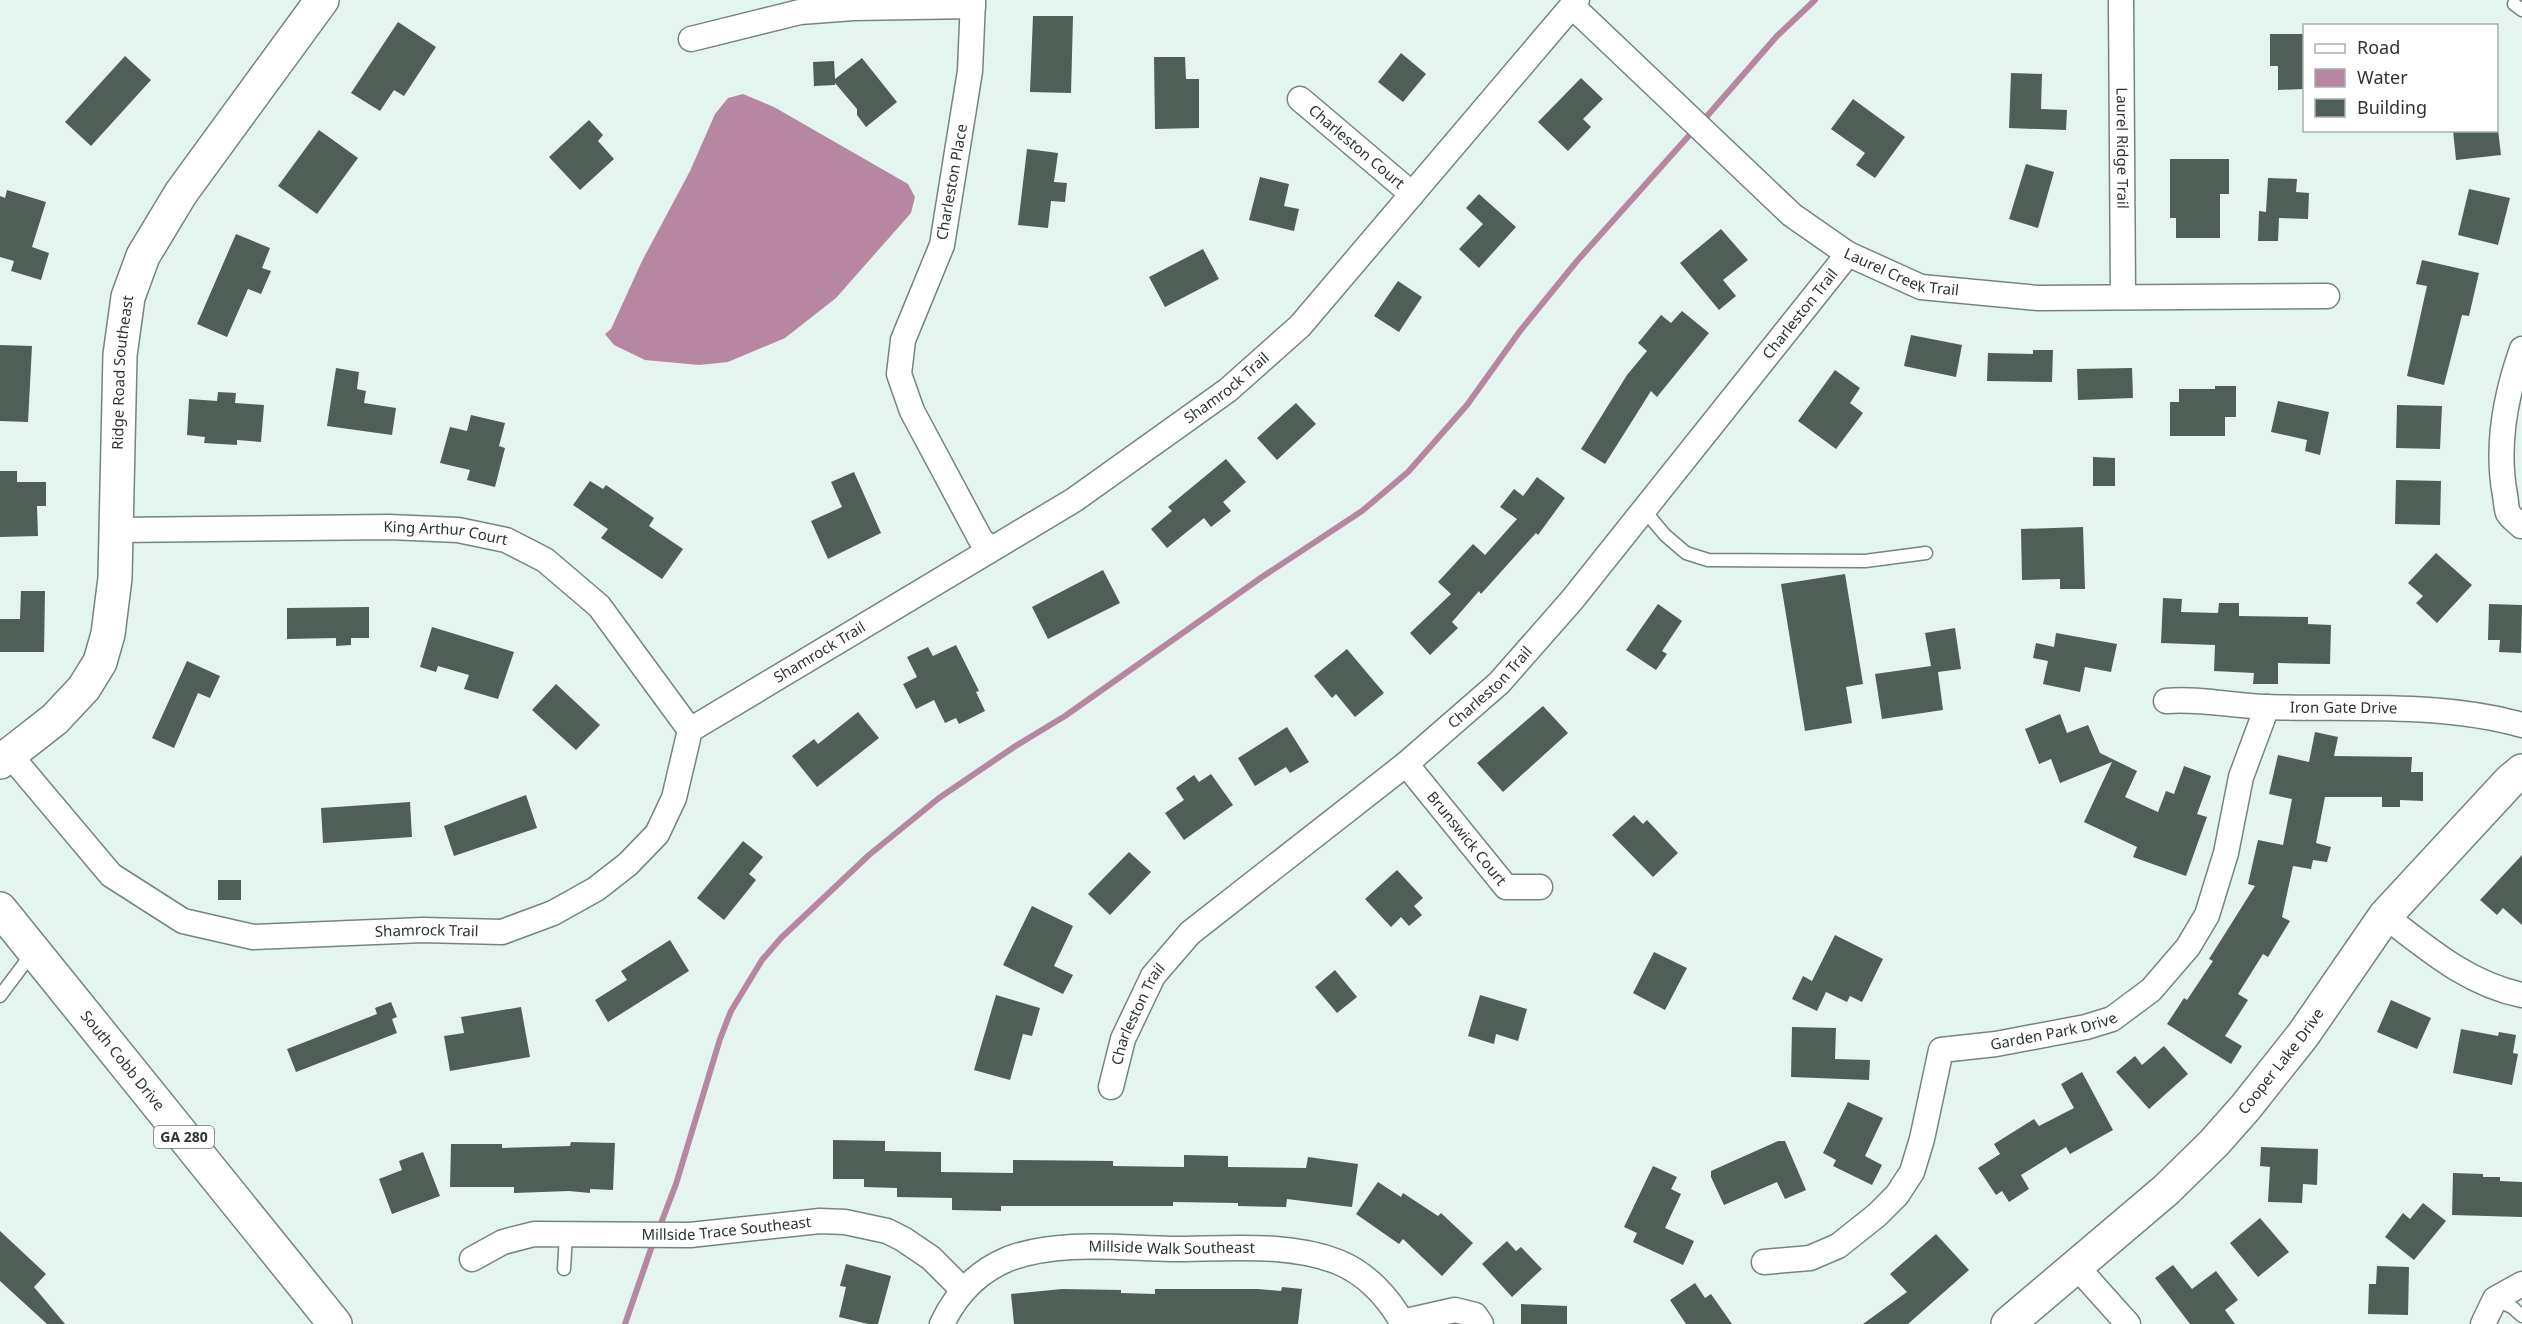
<svg xmlns="http://www.w3.org/2000/svg" width="2522" height="1324" font-family="'Noto Sans',sans-serif">
  <style>
    .water { fill: #b787a2 }
    .lines { fill: none; stroke-linecap: round; stroke-linejoin: round }
    .stream { stroke: #b787a2; stroke-width: 6 }
    .building { fill: #4f5f58 }
    .lane-casing { stroke: #75857e; stroke-width: 15 }
    .street-casing { stroke: #75857e; stroke-width: 27 }
    .secondary-casing { stroke: #75857e; stroke-width: 36 }
    .primary-casing { stroke: #75857e; stroke-width: 36 }
    .lane { stroke: #fff; stroke-width: 12 }
    .street { stroke: #fff; stroke-width: 24 }
    .secondary { stroke: #fff; stroke-width: 33 }
    .primary { stroke: #fff; stroke-width: 33 }
    .labels { text-anchor: middle; stroke-width: 6; stroke-linejoin: round; paint-order: stroke }
    .shield { fill: #fff; stroke: #6c716f; stroke-width: 1.5 }
    .shield-label { font-size: 14px; font-weight: bold; fill: #2d3431 }
    .street-label { font-size: 15px; fill: #2d3431; stroke: #fff }
  </style>
  <rect width="100%" height="100%" fill="#e3f5ee"/>
  <polygon class="water" points="743,94 774,107 908,184 915,197 911,213 836,298 785,338 728,362 699,365 645,360 614,345 605,334 611,329 642,261 690,171 715,114 728,98"/>
  <g class="lines">
    <g class="stream">
      <polyline points="1701,123 1777,36 1815,0"/>
      <polyline points="658,1231 676,1184 720,1039 731,1011 762,960 781,938 869,855 939,798 1014,747 1065,716 1262,577 1362,511 1408,472 1467,405 1520,331 1577,261 1694,130"/>
      <polyline points="625,1324 654,1240"/>
    </g>
  </g>
  <g class="building">
    <polygon points="1033,16 1073,16 1071,93 1030,92"/>
    <polygon points="398,22 436,47 404,96 394,90 380,111 351,93"/>
    <polygon points="2270,34 2304,34 2304,89 2278,90 2278,66 2270,66"/>
    <polygon points="1401,53 1426,74 1403,102 1378,82"/>
    <polygon points="125,56 151,80 91,146 65,122"/>
    <polygon points="1154,57 1185,57 1186,79 1199,79 1199,128 1155,129"/>
    <polygon points="862,58 897,102 866,127 857,115 857,109 835,83 835,85 814,86 813,62 834,61 835,79"/>
    <polygon points="2011,73 2042,74 2041,109 2067,110 2066,130 2009,128"/>
    <polygon points="1581,78 1603,99 1583,119 1591,127 1568,151 1538,122"/>
    <polygon points="1853,99 1905,137 1875,178 1856,165 1865,153 1831,129"/>
    <polygon points="589,120 603,135 598,141 614,159 580,190 549,157"/>
    <polygon points="319,130 358,158 317,214 278,186"/>
    <polygon points="2453,130 2498,130 2501,155 2456,160"/>
    <polygon points="1027,149 1058,153 1054,182 1067,183 1065,202 1051,201 1048,228 1018,225"/>
    <polygon points="2170,159 2229,159 2229,194 2220,194 2220,238 2176,238 2176,218 2170,218"/>
    <polygon points="2026,164 2054,172 2038,228 2009,219"/>
    <polygon points="1260,177 1289,184 1284,206 1299,209 1294,231 1249,220"/>
    <polygon points="2268,178 2297,179 2296,192 2309,193 2308,219 2279,218 2278,241 2258,241 2259,211 2266,212"/>
    <polygon points="2469,189 2510,198 2498,245 2458,235"/>
    <polygon points="7,190 46,202 32,247 49,253 41,280 11,271 14,261 0,257 0,196 5,198"/>
    <polygon points="1479,194 1516,227 1479,268 1459,249 1483,224 1466,208"/>
    <polygon points="1721,229 1748,260 1723,280 1736,296 1719,310 1680,263"/>
    <polygon points="236,234 270,248 262,268 271,271 261,294 248,289 227,337 197,324"/>
    <polygon points="1203,249 1219,279 1165,307 1149,277"/>
    <polygon points="2422,260 2479,273 2469,316 2462,315 2444,385 2407,376 2427,286 2416,284"/>
    <polygon points="1398,281 1422,297 1399,332 1374,316"/>
    <polygon points="1682,311 1709,333 1657,397 1651,391 1605,464 1581,449 1627,375 1647,351 1638,343 1661,315 1671,323"/>
    <polygon points="1911,335 1962,345 1956,377 1904,366"/>
    <polygon points="0,345 32,346 28,422 0,421"/>
    <polygon points="2033,350 2053,350 2052,382 1987,381 1988,353 2033,354"/>
    <polygon points="336,368 359,372 357,389 366,391 364,403 396,408 392,435 327,426"/>
    <polygon points="2132,368 2133,398 2078,400 2077,369"/>
    <polygon points="1835,370 1860,388 1850,403 1863,413 1836,449 1798,421"/>
    <polygon points="2215,386 2236,386 2236,417 2225,417 2225,436 2170,436 2170,402 2179,402 2179,389 2215,389"/>
    <polygon points="218,392 236,393 235,403 264,405 261,442 237,440 237,445 204,443 205,437 187,435 189,399 217,401"/>
    <polygon points="2278,401 2329,412 2320,455 2305,451 2307,440 2271,432"/>
    <polygon points="1296,403 1316,424 1277,460 1257,438"/>
    <polygon points="2397,405 2442,406 2440,449 2396,448"/>
    <polygon points="471,415 505,423 499,446 505,448 495,487 467,480 470,470 440,463 450,427 467,431"/>
    <polygon points="2093,457 2115,458 2115,486 2093,486"/>
    <polygon points="1226,459 1246,482 1223,502 1231,511 1211,527 1204,518 1167,548 1151,529 1172,511 1168,507"/>
    <polygon points="0,471 17,471 17,482 46,482 46,506 37,506 38,536 0,537"/>
    <polygon points="854,472 881,533 828,559 811,521 842,507 831,482"/>
    <polygon points="1537,477 1565,498 1538,535 1536,533 1481,594 1479,591 1452,622 1458,628 1430,655 1410,633 1451,594 1438,582 1473,544 1485,555 1517,519 1500,507 1514,489 1523,496"/>
    <polygon points="2396,480 2441,481 2440,525 2395,524"/>
    <polygon points="590,481 603,489 606,485 654,518 649,526 683,549 662,579 601,538 608,529 573,505"/>
    <polygon points="2083,527 2085,589 2060,589 2060,579 2022,580 2021,529"/>
    <polygon points="2436,553 2472,585 2437,623 2416,603 2423,596 2408,583"/>
    <polygon points="1103,570 1120,603 1048,639 1032,607"/>
    <polygon points="1845,574 1863,684 1846,687 1852,723 1805,731 1781,584"/>
    <polygon points="21,591 45,591 44,652 0,652 0,619 20,619"/>
    <polygon points="2163,598 2182,599 2181,612 2218,613 2219,603 2239,603 2239,616 2308,617 2308,624 2331,625 2330,664 2278,663 2278,684 2253,684 2254,673 2214,671 2215,645 2161,643"/>
    <polygon points="1658,604 1682,621 1662,651 1667,654 1656,670 1626,650"/>
    <polygon points="2489,604 2522,605 2521,653 2499,652 2500,640 2488,640"/>
    <polygon points="369,607 369,638 351,638 351,645 336,646 336,638 287,639 287,608"/>
    <polygon points="432,627 514,652 498,699 464,689 469,675 438,666 436,672 420,667"/>
    <polygon points="1955,628 1961,669 1938,672 1943,710 1882,719 1875,674 1931,666 1925,633"/>
    <polygon points="2056,633 2117,644 2111,672 2085,667 2080,692 2043,684 2048,661 2033,658 2036,643 2054,647"/>
    <polygon points="956,645 979,691 976,692 985,711 959,724 956,718 945,723 934,700 916,709 903,684 917,677 907,657 928,647 933,656"/>
    <polygon points="1347,649 1384,693 1355,717 1336,694 1332,698 1314,676"/>
    <polygon points="187,661 220,676 210,698 198,693 174,748 152,738"/>
    <polygon points="556,684 600,725 576,750 532,710"/>
    <polygon points="1543,706 1568,733 1503,792 1477,763"/>
    <polygon points="858,712 879,738 817,787 792,756 814,739 818,744"/>
    <polygon points="2060,714 2067,733 2088,725 2100,753 2137,771 2125,797 2158,812 2166,791 2174,794 2184,766 2211,776 2197,814 2207,817 2186,876 2133,857 2137,847 2084,822 2112,762 2060,783 2051,759 2039,764 2025,729"/>
    <polygon points="1287,727 1309,762 1290,773 1286,767 1255,786 1238,758"/>
    <polygon points="2315,732 2338,737 2334,756 2412,757 2411,772 2423,772 2423,801 2400,800 2400,807 2382,807 2382,797 2325,797 2316,843 2331,847 2327,862 2313,860 2311,869 2293,866 2282,917 2290,921 2268,957 2263,954 2238,994 2248,1000 2225,1036 2242,1046 2231,1064 2167,1024 2184,998 2187,1000 2213,961 2209,959 2255,886 2248,884 2258,840 2283,845 2292,799 2269,794 2278,755 2309,762"/>
    <polygon points="1211,774 1233,805 1184,840 1165,813 1184,800 1176,788 1194,775 1199,782"/>
    <polygon points="526,795 537,828 454,856 444,826"/>
    <polygon points="410,802 412,837 323,843 321,808"/>
    <polygon points="1634,815 1643,824 1647,820 1678,853 1653,877 1612,835"/>
    <polygon points="743,841 763,857 749,874 756,880 724,920 697,898"/>
    <polygon points="1129,852 1151,872 1110,915 1088,894"/>
    <polygon points="2522,855 2522,925 2503,908 2497,915 2480,900"/>
    <polygon points="1397,870 1423,898 1414,906 1422,915 1409,926 1401,917 1391,927 1365,899"/>
    <rect x="218" y="880" width="23" height="20"/>
    <polygon points="1032,906 1073,926 1054,966 1073,975 1063,994 1003,965"/>
    <polygon points="1835,935 1883,959 1862,1002 1850,996 1847,1002 1826,992 1817,1011 1792,999 1803,976 1812,981"/>
    <polygon points="670,940 689,971 608,1022 595,1000 627,980 621,971"/>
    <polygon points="1654,952 1687,968 1665,1010 1633,993"/>
    <polygon points="1335,970 1357,997 1337,1013 1315,987"/>
    <polygon points="996,995 1040,1008 1032,1036 1023,1034 1010,1080 974,1070"/>
    <polygon points="1480,995 1527,1009 1518,1041 1496,1034 1494,1044 1468,1036"/>
    <polygon points="2391,1000 2431,1018 2417,1049 2377,1032"/>
    <polygon points="391,1002 397,1017 392,1019 397,1033 296,1072 287,1049 377,1014 375,1008"/>
    <polygon points="521,1007 530,1057 450,1071 444,1036 464,1033 461,1017"/>
    <polygon points="1792,1027 1836,1028 1835,1059 1870,1060 1869,1080 1791,1077"/>
    <polygon points="2461,1029 2498,1036 2499,1032 2516,1035 2513,1053 2518,1054 2512,1085 2453,1073"/>
    <polygon points="2164,1046 2188,1074 2149,1109 2116,1072 2135,1056 2142,1065"/>
    <polygon points="2082,1072 2113,1130 2070,1154 2066,1147 2021,1175 2029,1189 2009,1202 2002,1191 1996,1195 1978,1168 2000,1154 1994,1144 2034,1119 2039,1126 2074,1108 2061,1084"/>
    <polygon points="1848,1102 1883,1118 1865,1156 1882,1165 1872,1185 1833,1166 1836,1160 1823,1153"/>
    <polygon points="833,1140 885,1141 885,1151 941,1152 941,1172 1013,1173 1013,1160 1113,1161 1113,1166 1184,1167 1184,1155 1228,1156 1228,1167 1306,1168 1308,1157 1358,1164 1352,1207 1287,1199 1286,1207 1238,1206 1238,1203 1173,1202 1173,1206 1001,1206 1001,1211 952,1210 952,1198 897,1197 897,1188 864,1187 864,1179 833,1179"/>
    <polygon points="1778,1141 1785,1141 1806,1190 1785,1199 1777,1182 1724,1205 1711,1177 1711,1171"/>
    <polygon points="571,1142 615,1143 613,1190 590,1189 590,1193 569,1191 514,1193 514,1187 450,1187 451,1144 502,1144 502,1148 570,1146"/>
    <polygon points="2261,1147 2318,1149 2317,1185 2303,1184 2302,1203 2268,1202 2270,1167 2260,1166"/>
    <polygon points="423,1152 440,1196 392,1214 379,1179 402,1170 399,1161"/>
    <polygon points="1653,1166 1677,1177 1671,1189 1681,1194 1665,1228 1694,1241 1683,1265 1633,1242 1637,1233 1624,1227"/>
    <polygon points="2453,1173 2483,1174 2483,1177 2500,1177 2500,1181 2522,1182 2522,1217 2452,1215"/>
    <polygon points="1378,1182 1401,1197 1403,1193 1438,1216 1441,1213 1473,1243 1442,1276 1403,1239 1399,1244 1356,1214"/>
    <polygon points="2423,1203 2446,1221 2414,1260 2385,1237 2403,1213 2410,1219"/>
    <polygon points="2260,1218 2289,1252 2258,1277 2230,1243"/>
    <polygon points="0,1231 46,1274 34,1287 65,1324 47,1324 0,1281"/>
    <polygon points="1936,1234 1969,1270 1908,1324 1863,1324 1907,1292 1890,1274"/>
    <polygon points="1507,1241 1516,1251 1521,1247 1542,1269 1512,1297 1482,1264"/>
    <polygon points="846,1264 891,1276 878,1324 868,1324 839,1317 846,1287 840,1286"/>
    <polygon points="2173,1265 2192,1289 2216,1271 2238,1300 2225,1310 2235,1324 2190,1324 2155,1278"/>
    <polygon points="2377,1266 2409,1267 2408,1315 2368,1314 2369,1284 2376,1284"/>
    <polygon points="1695,1283 1705,1298 1711,1294 1732,1324 1686,1324 1670,1300"/>
    <polygon points="1282,1287 1302,1289 1298,1324 1014,1324 1011,1294 1062,1289 1121,1290 1121,1293 1155,1294 1155,1289 1258,1289 1281,1291"/>
    <polygon points="1521,1304 1567,1306 1567,1324 1521,1324"/>
  </g>
  <g class="lines">
    <g class="lane-casing">
      <g id="lane">
        <polyline points="2514,4 2522,10"/>
        <polyline points="1644,510 1665,535 1686,553 1708,560 1865,561 1926,553"/>
        <polyline points="0,996 33,952"/>
        <polyline points="564,1269 566,1235"/>
        <polyline points="2495,1300 2512,1307 2522,1316"/>
      </g>
    </g>
    <g class="street-casing">
      <g id="street">
        <polyline points="973,0 970,71 942,245 903,340 899,374 912,411 981,540 991,548"/>
        <path id="s1" d="M2121,0L2123,297"/>
        <path id="s2" d="M1572,6L1792,215L1848,254L1921,287L2038,298L2327,296"/>
        <polyline points="691,39 800,12 853,8 973,6"/>
        <path id="s3" d="M1300,99L1412,194"/>
        <path d="M2521,526C2517,522 2511,518 2508,513C2506,508 2506,500 2505,495C2496,447 2506,394 2522,349"/>
        <path id="s4" d="M116,530L389,527L458,530L506,540L545,560L599,606L690,730"/>
        <path id="s5" d="M2166,701C2200,698 2232,706 2266,707C2351,710 2440,702 2522,725"/>
        <path id="s6" d="M10,755L111,875L183,921L253,937L423,930L502,932L553,913L596,889L628,864L657,834L674,798L690,730L1074,500L1228,390L1300,326L1577,0"/>
        <path id="s7" d="M1406,764L1506,887H1540"/>
        <path d="M2385,916C2428,949 2468,984 2522,995"/>
        <path id="s8" d="M1111,1087L1123,1039L1153,976L1190,933L1406,764L1499,683L1572,600L1848,254"/>
        <path id="s9" d="M472,1259L503,1242L534,1234L690,1235L820,1221L845,1222L887,1231L903,1239L931,1258L962,1289"/>
        <path id="s10" d="M1764,1262L1810,1258L1838,1246L1877,1215L1897,1195L1912,1172L1922,1139L1941,1050L1996,1044L2086,1027L2112,1019L2151,990L2188,947L2207,915L2226,853L2241,777L2267,707"/>
        <polyline points="2076,1266 2128,1324"/>
        <polyline points="1402,1322 1455,1310 1475,1315 1481,1324"/>
        <path id="s11" d="M942,1324C956,1294 977,1272 1008,1259C1058,1240 1119,1248 1171,1249C1225,1249 1287,1242 1338,1262C1366,1273 1389,1298 1403,1324"/>
        <polyline points="2483,1324 2495,1299 2522,1284"/>
      </g>
    </g>
    <g class="secondary-casing">
      <g id="secondary">
        <path id="s12" d="M0,762L55,719L84,688L100,662L108,634L115,578L120,355L128,297L143,256L181,193L322,0"/>
        <path id="s13" d="M2008,1324L2166,1190L2214,1143L2245,1108L2303,1035L2385,916L2510,781L2522,771"/>
      </g>
    </g>
    <g class="primary-casing">
      <g id="primary">
        <path id="s14" d="M0,909L335,1324"/>
      </g>
    </g>
    <use href="#lane" class="lane"/>
    <use href="#street" class="street"/>
    <use href="#secondary" class="secondary"/>
    <use href="#primary" class="primary"/>
  </g>
  <g class="labels">
    <rect class="shield" x="154" y="1126" width="60" height="22" rx="4.5"/>
    <g class="shield-label">
      <text x="184" y="1142">GA 280</text>
    </g>
    <g class="street-label">
      <text dy="5" stroke="none"><textPath href="#s3" startOffset="74">Charleston Court</textPath></text>
      <text dy="5" stroke="none"><textPath href="#s1" startOffset="148">Laurel Ridge Trail</textPath></text>
      <text transform="translate(952 182) rotate(-80)" y="5">Charleston Place</text>
      <text dy="5" stroke="none"><textPath href="#s2" startOffset="429">Laurel Creek Trail</textPath></text>
      <text dy="5" stroke="none"><textPath href="#s8" startOffset="1050">Charleston Trail</textPath></text>
      <text dy="5" stroke="none"><textPath href="#s12" startOffset="434">Ridge Road Southeast</textPath></text>
      <text dy="5" stroke="none"><textPath href="#s6" startOffset="1496">Shamrock Trail</textPath></text>
      <text dy="5" stroke="none"><textPath href="#s4" startOffset="330">King Arthur Court</textPath></text>
      <text dy="5" stroke="none"><textPath href="#s6" startOffset="1010">Shamrock Trail</textPath></text>
      <text dy="5" stroke="none"><textPath href="#s8" startOffset="564">Charleston Trail</textPath></text>
      <text dy="5" stroke="none"><textPath href="#s5" startOffset="178">Iron Gate Drive</textPath></text>
      <text dy="5" stroke="none"><textPath href="#s7" startOffset="96">Brunswick Court</textPath></text>
      <text dy="5" stroke="none"><textPath href="#s6" startOffset="488">Shamrock Trail</textPath></text>
      <text dy="5" stroke="none"><textPath href="#s8" startOffset="78">Charleston Trail</textPath></text>
      <text dy="5" stroke="none"><textPath href="#s10" startOffset="422">Garden Park Drive</textPath></text>
      <text dy="5" stroke="none"><textPath href="#s14" startOffset="195">South Cobb Drive</textPath></text>
      <text dy="5" stroke="none"><textPath href="#s13" startOffset="380">Cooper Lake Drive</textPath></text>
      <text dy="5" stroke="none"><textPath href="#s9" startOffset="260">Millside Trace Southeast</textPath></text>
      <text dy="5" stroke="none"><textPath href="#s11" startOffset="260">Millside Walk Southeast</textPath></text>
    </g>
  </g>
  <rect x="2303" y="24" width="195" height="108" fill="#ffffff" stroke="#abaead" stroke-width="1.5"/>
  <rect x="2315" y="44" width="30" height="9" fill="#ffffff" stroke="#abaead" stroke-width="1.5"/>
  <text x="2357" y="54" font-size="18" fill="#2d3431">Road</text>
  <rect x="2315" y="69" width="30" height="18" fill="#b787a2" stroke="#abaead" stroke-width="1.5"/>
  <text x="2357" y="84" font-size="18" fill="#2d3431">Water</text>
  <rect x="2315" y="99" width="30" height="18" fill="#4f5f58" stroke="#abaead" stroke-width="1.5"/>
  <text x="2357" y="114" font-size="18" fill="#2d3431">Building</text>
</svg>
